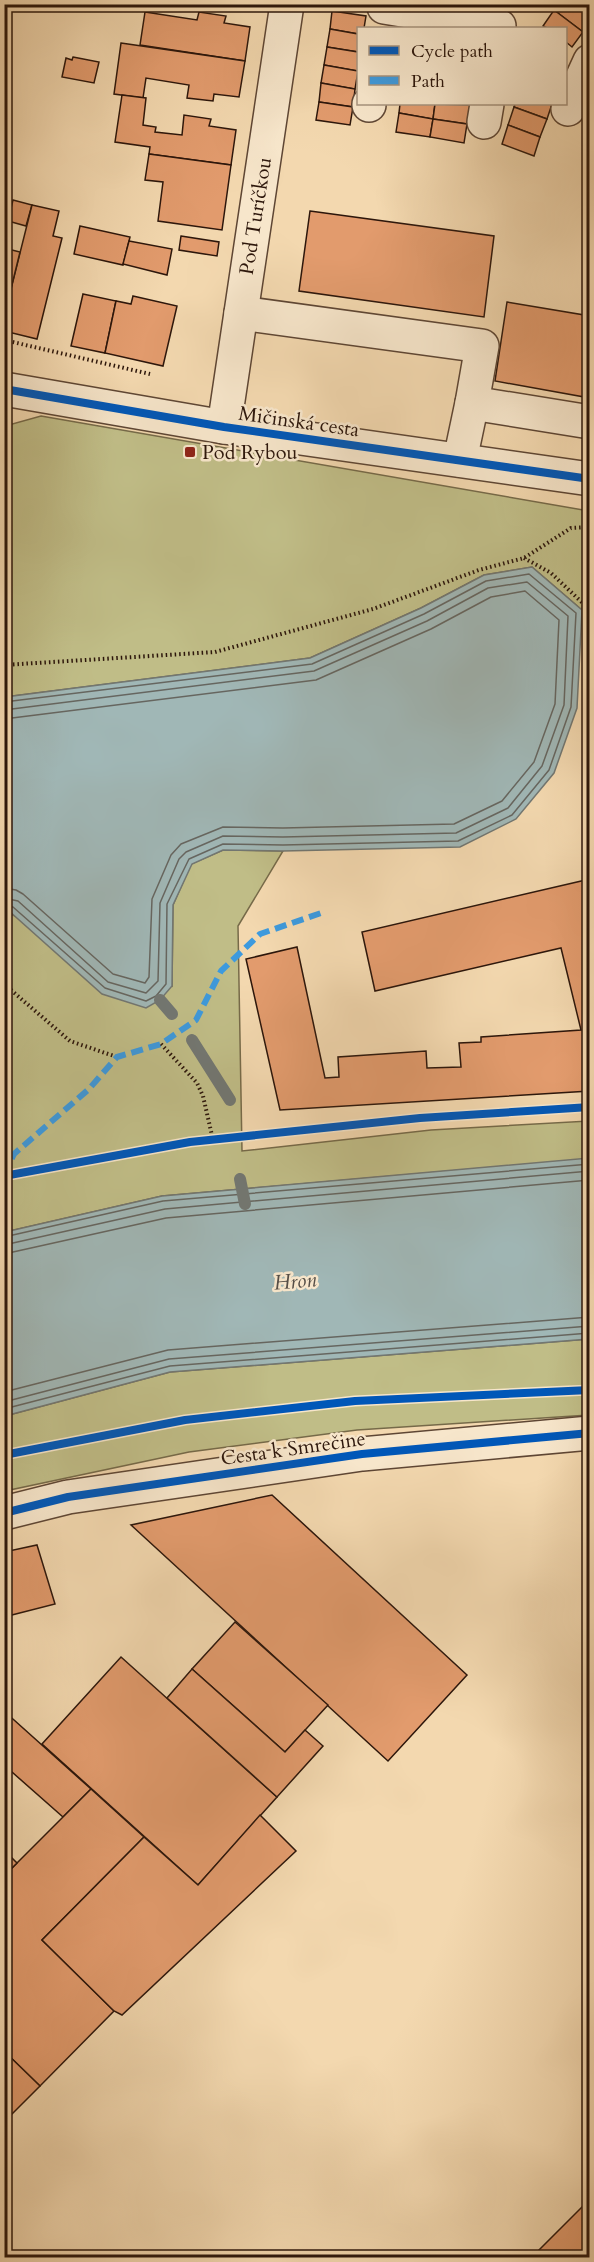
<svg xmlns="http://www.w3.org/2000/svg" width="594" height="2262" font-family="Cardo,serif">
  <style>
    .green { fill: #c0bd87; stroke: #766a49; stroke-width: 1.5 }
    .water { fill: #a0b7b6; stroke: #727772; stroke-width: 1.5 }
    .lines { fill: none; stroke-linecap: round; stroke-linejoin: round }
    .shore { stroke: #666660; stroke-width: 1.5 }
    .stream { stroke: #727772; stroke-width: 12 }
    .building { fill: #e29b6d; stroke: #2c160b; stroke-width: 1.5 }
    .minor-casing { stroke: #5e4634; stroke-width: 36 }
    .path { stroke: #2c160b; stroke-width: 4; stroke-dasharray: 1.5 3; stroke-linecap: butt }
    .minor { stroke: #f7e6cb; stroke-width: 33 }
    .quiet { stroke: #3d9ade; stroke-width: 6; stroke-dasharray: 12 6; stroke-linecap: butt }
    .cycleway-casing { stroke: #f7e6cb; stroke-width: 11 }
    .cycleway { stroke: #0057b8; stroke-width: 8 }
    .poi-dot { fill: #8f2418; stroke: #f7e6cb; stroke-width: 2 }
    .labels { text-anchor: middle; stroke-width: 5; stroke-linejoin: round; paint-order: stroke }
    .street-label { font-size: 20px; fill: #2c160b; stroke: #f7e6cb }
    .poi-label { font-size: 20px; fill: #2c160b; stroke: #f7e6cb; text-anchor: start }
    .water-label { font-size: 21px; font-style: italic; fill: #554e47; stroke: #f7e6cb }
  </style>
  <rect width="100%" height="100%" fill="#f3d8af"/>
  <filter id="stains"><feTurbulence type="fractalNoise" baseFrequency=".00333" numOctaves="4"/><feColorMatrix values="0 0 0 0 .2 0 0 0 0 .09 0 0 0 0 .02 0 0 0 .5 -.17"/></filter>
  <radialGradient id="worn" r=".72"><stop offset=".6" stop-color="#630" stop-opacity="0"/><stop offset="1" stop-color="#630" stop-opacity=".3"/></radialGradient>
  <g class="green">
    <polygon points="41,416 589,511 582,610 532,567 484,575 421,608 310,658 5,697 5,426"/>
    <polygon points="223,850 283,851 238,926 242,1151 431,1130 589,1121 589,1159 162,1196 5,1232 4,911 172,986 173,905 191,864"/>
    <polygon points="589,1339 589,1415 357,1430 189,1452 5,1491 5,1416 170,1372"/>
  </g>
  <g class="water">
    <polygon points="532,567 582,610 577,708 554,773 516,819 460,847 283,851 223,850 192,864 173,905 172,986 160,1000 146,1008 102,994 9,911 5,911 5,697 310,658 421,608 484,575"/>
    <polygon points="589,1158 589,1339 170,1372 5,1416 5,1232 162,1196"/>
  </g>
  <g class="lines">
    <g class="shore">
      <polyline points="4,702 312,664 424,614 486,581 529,574 576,613 571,707 549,770 512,815 458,841 283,845 223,844 189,859 167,904 166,984 156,996 146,1001 105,988 13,907 4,905"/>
      <polyline points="4,710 314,671 427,621 488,588 527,582 568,616 564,705 542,766 508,808 456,833 283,837 223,836 186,852 179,859 160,903 158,981 146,993 108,982 18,901 4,898"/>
      <polyline points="4,719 316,680 431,629 491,597 525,591 559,620 555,704 534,762 502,801 454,824 283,828 223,827 181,844 171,855 152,899 149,977 145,983 113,974 23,894 16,890 4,888"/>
      <polyline points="4,1237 163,1201 590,1164"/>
      <polyline points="4,1245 165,1209 590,1171"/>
      <polyline points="4,1254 166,1218 590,1180"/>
      <polyline points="4,1392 168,1350 590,1317"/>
      <polyline points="4,1402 169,1359 590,1326"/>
      <polyline points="4,1409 170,1366 590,1333"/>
    </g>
    <g class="stream">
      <polyline points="160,1000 172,1014"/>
      <polyline points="192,1040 230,1100"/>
      <polyline points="240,1179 245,1204"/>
    </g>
  </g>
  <g class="building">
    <polygon points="559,4 578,4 590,13 590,24 583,32 554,10"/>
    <polygon points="554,10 583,32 572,47 566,42 566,28 547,28 543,26"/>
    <polygon points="332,11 366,16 364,28 358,28 358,34 330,29"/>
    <polygon points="145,12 197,20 199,12 226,16 224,23 250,27 245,61 140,45"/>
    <polygon points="330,29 358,34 358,52 327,47"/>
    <polygon points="121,43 245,61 239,97 214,94 213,101 187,98 189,85 146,78 143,98 114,94"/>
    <polygon points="327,47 358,52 358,71 324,65"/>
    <polygon points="73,57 99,62 94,83 62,77 66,58 72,60"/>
    <polygon points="324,65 358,71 355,89 321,83"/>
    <polygon points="321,83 355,89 353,107 319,102"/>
    <polygon points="122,95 146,98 143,125 156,127 155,132 182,135 184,115 211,119 209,126 236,130 231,165 149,154 150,147 115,142"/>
    <polygon points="319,102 353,107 350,125 316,120"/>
    <polygon points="400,104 435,104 433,119 399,113"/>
    <polygon points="435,104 470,105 467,124 433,119"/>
    <polygon points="515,104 552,104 547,119 514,107"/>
    <polygon points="514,107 547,119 540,137 508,125"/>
    <polygon points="399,113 433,119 430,137 396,132"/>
    <polygon points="433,119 467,124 464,143 430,137"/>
    <polygon points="508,125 540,137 534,156 502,144"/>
    <polygon points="149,154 231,165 222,230 158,221 163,182 145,180"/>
    <polygon points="13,200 32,205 26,226 8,221"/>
    <polygon points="32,205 59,211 53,236 62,238 37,339 4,331 4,317"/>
    <polygon points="310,211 494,236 484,317 299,291"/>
    <polygon points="80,226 130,237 123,265 74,254"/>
    <polygon points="181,236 219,242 217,256 179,250"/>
    <polygon points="129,241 172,249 167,275 123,264"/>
    <polygon points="4,248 20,252 4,317"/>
    <polygon points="83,294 116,301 105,353 71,346"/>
    <polygon points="133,296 177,306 163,366 105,353 116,301 131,304"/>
    <polygon points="507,302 590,316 590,398 495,381"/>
    <polygon points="590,879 590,1091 280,1110 246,959 297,947 325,1078 339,1077 338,1057 426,1051 427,1068 461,1067 459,1043 481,1042 481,1037 581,1030 561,948 375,991 362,932"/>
    <polygon points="272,1495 467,1675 388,1761 131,1525"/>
    <polygon points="37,1545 55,1604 4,1617 4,1552"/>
    <polygon points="235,1622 328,1705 285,1752 192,1669"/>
    <polygon points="121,1657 277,1797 198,1885 42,1744"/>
    <polygon points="192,1669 285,1752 305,1730 323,1746 277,1797 167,1698"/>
    <polygon points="4,1711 91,1789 63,1817 4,1765"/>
    <polygon points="91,1789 144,1837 42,1940 114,2011 40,2086 4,2051 4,1876"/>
    <polygon points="260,1815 296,1851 122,2015 114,2011 42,1940 144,1837 198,1885"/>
    <polygon points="4,1850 17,1863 4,1876"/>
    <polygon points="4,2051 40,2086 4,2122"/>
    <polygon points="590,2199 590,2258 531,2258"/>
  </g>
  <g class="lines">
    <g class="minor-casing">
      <g id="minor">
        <polyline points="384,7 499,26 499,28"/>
        <polyline points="369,105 369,104"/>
        <polyline points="568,109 590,61"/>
        <polyline points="484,122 487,104"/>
        <polyline points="241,313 482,346 472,403 590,422"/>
        <polyline points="4,389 224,427 590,479"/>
        <polyline points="224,427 287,4"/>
        <polyline points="460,460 472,403"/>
        <polyline points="4,1513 68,1497 362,1454 590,1433"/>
      </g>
    </g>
    <g class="path">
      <polyline points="4,340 150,374"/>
      <polyline points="524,558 551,573 590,610"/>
      <polyline points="4,665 215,652 373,609 479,570 524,558 571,528 590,527"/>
      <polyline points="4,984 70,1041 117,1057"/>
      <polyline points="161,1044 197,1083 203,1096 213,1140"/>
    </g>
    <use href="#minor" class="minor"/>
    <polyline class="quiet" points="4,1175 14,1154 89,1089 117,1057 161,1044 196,1020 221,971 260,934 324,912"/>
    <g class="cycleway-casing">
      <g id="cycleway">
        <polyline points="4,389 224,427 590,479"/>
        <polyline points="4,1176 190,1142 420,1118 590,1107"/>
        <polyline points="4,1455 185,1420 355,1401 590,1390"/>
        <polyline points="4,1513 68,1497 362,1454 590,1433"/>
      </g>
    </g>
    <use href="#cycleway" class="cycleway"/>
  </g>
  <rect class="poi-dot" x="184" y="446" width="12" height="12" rx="3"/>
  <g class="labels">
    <g class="street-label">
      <text transform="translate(255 216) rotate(-81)" y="7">Pod Turíčkou</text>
      <text transform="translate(299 421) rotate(8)" y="7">Mičinská cesta</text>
      <text transform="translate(293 1448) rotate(-8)" y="7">Cesta k Smrečine</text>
    </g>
    <g class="poi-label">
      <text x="202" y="459">Pod Rybou</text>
    </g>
    <g class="water-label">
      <text transform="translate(295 1281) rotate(-5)" y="7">Hron</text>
    </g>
  </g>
  <rect width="594" height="2262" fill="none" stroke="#f3d8af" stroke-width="24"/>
  <rect x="6" y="6" width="582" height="2250" fill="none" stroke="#2c160b" stroke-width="3"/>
  <rect x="12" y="12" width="570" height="2238" fill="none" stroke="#2c160b" stroke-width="1.5"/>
  <rect x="357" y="27" width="210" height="78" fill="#f7e6cb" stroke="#a6937e" stroke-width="1.5"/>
  <rect x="369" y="46" width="30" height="9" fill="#0057b8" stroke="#a6937e" stroke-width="1.5"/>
  <text x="411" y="57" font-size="18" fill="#2c160b">Cycle path</text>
  <rect x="369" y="76" width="30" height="9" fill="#3d9ade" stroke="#a6937e" stroke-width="1.5"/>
  <text x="411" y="87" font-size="18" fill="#2c160b">Path</text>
  <rect width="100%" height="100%" filter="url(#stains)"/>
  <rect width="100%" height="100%" fill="url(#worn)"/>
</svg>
